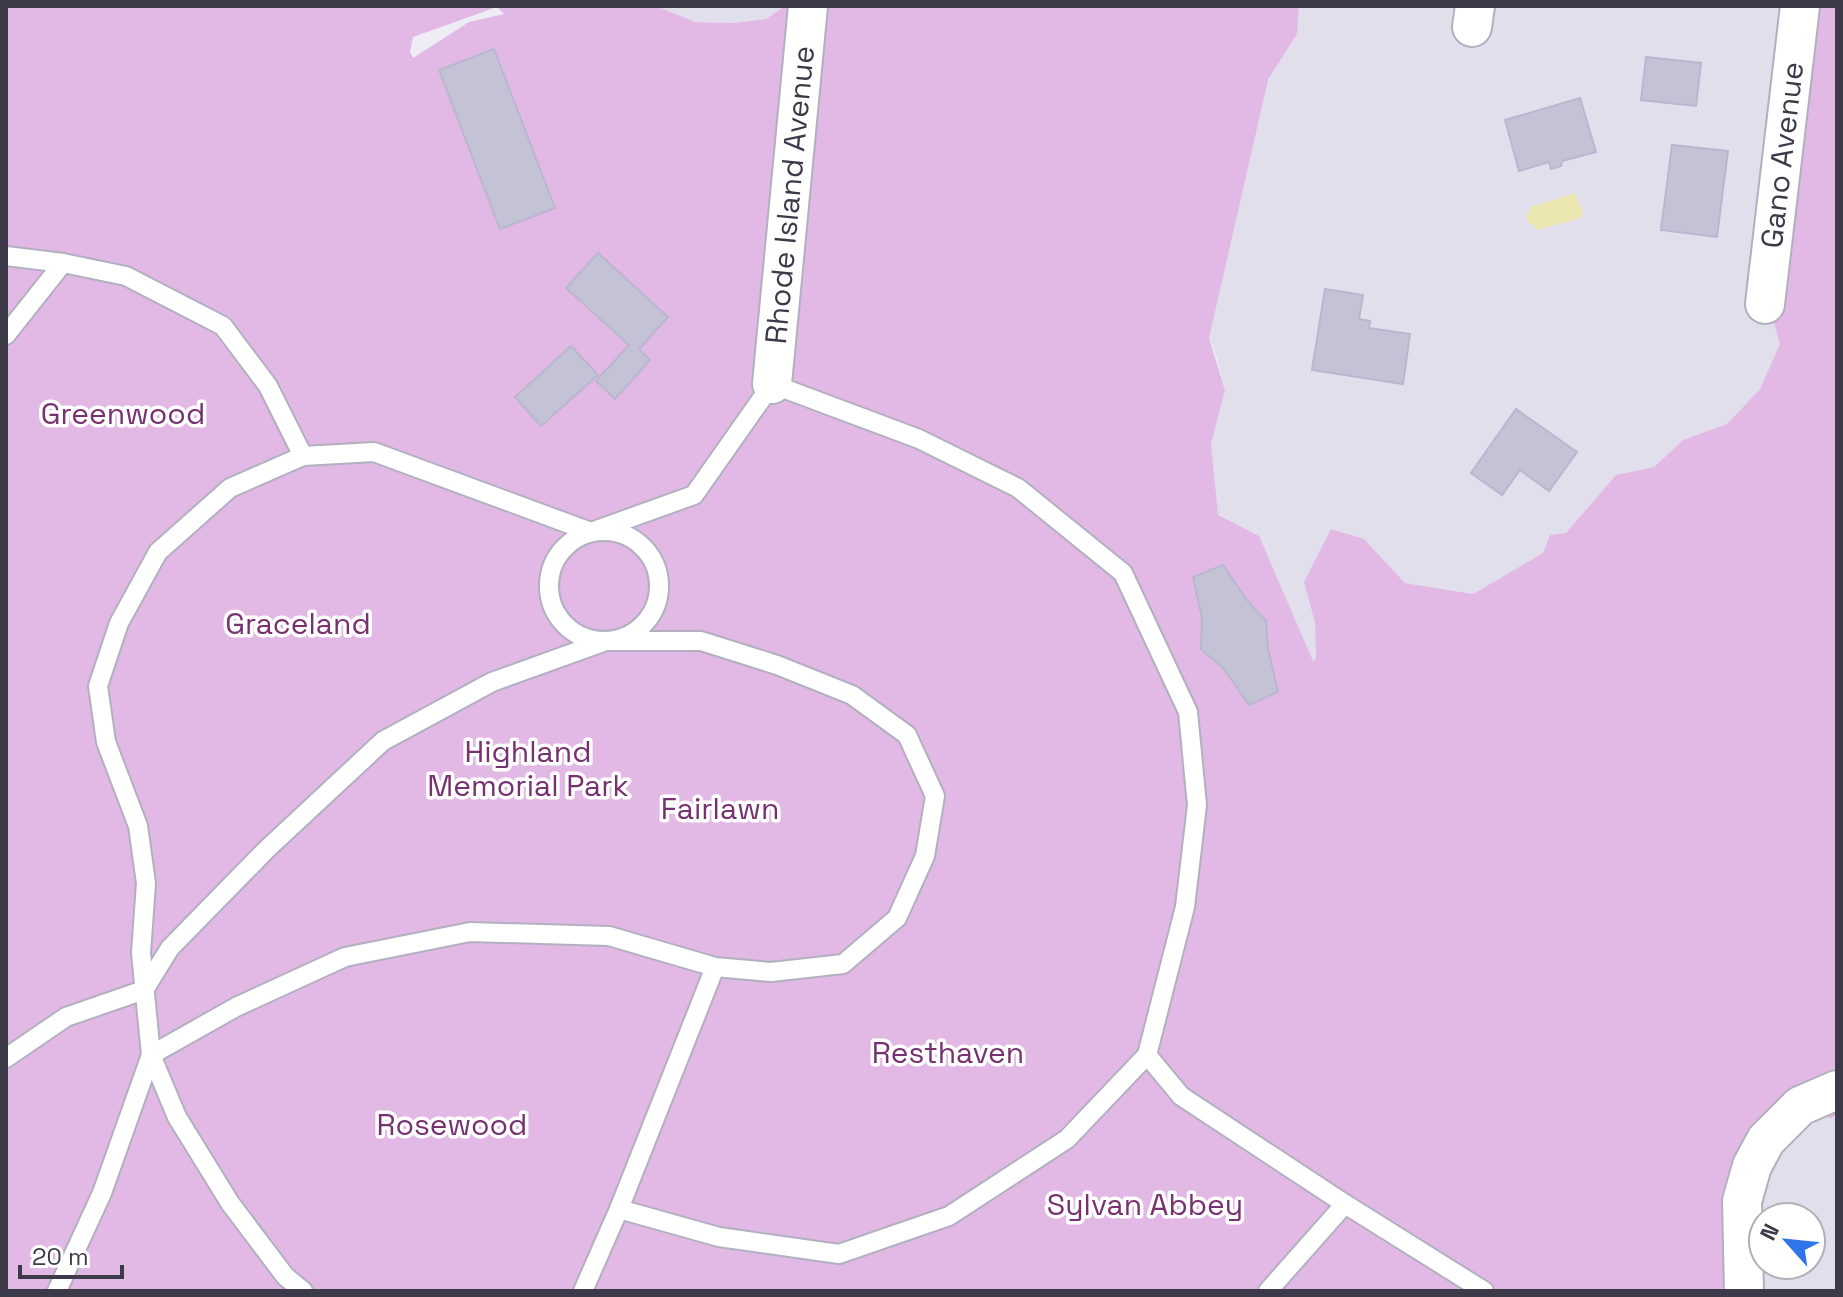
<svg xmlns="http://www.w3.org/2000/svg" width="1843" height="1297" font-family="'Space Grotesk',sans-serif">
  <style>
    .residential { fill: #e1dfec; fill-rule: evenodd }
    .green { fill: #e2b9e5; fill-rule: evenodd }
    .water { fill: #ebe5af }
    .building { fill: #c4c3d6; stroke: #b9b6d0; stroke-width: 2 }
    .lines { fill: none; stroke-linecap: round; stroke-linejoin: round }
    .lane-casing { stroke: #b2b0c0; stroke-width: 22 }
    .street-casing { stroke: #b2b0c0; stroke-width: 42 }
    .lane { stroke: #fff; stroke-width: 18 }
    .street { stroke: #fff; stroke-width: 38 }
    .labels { text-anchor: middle; stroke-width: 7; stroke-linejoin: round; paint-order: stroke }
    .street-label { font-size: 30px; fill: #3c3a49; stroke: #fff }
    .park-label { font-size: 30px; fill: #773170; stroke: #fff }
  </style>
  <rect width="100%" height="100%" fill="#eeedf5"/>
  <g class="residential">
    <polygon points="656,6 785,6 766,19 734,23 695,22"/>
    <polygon points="1299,6 1802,6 1770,305 1780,344 1760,389 1727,424 1683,440 1654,467 1616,475 1566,533 1550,535 1543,553 1473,594 1405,583 1364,539 1304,582 1315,623 1316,658 1295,687 1145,559 1225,390 1217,358 1187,281 1227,147 1297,34"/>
    <path d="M1837,1114V1291H1754L1749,1217L1781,1147L1823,1115L1831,1119ZM1763,1217H1811V1265H1763Z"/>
  </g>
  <path class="green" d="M6,6H656L695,22L734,23L766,19L785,6H1299L1297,34L1268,80L1209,338L1225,390L1211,444L1218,515L1259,536L1313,661L1316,658L1315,623L1304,582L1331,529L1364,539L1405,583L1473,594L1543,553L1550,535L1566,533L1616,475L1654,467L1683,440L1727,424L1760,389L1780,344L1769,305L1802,6H1837V1114L1831,1119L1823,1115L1781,1147L1756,1177L1754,1291H6ZM497,7L504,14L469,22L413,58L410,52L413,37Z"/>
  <polygon class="water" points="1575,193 1583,213 1581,218 1536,230 1534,225 1529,224 1526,215 1530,212 1530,207"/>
  <g class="building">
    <polygon points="494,49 555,208 500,229 439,70"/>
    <polygon points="1646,57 1701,63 1696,106 1641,100"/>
    <polygon points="1580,98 1596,152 1562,161 1561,166 1551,169 1549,162 1519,171 1505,120"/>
    <polygon points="1672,145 1728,151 1717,237 1661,230"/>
    <polygon points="598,253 668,317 639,349 650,360 615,399 596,381 629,345 566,288"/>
    <polygon points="1325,289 1363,295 1359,319 1370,321 1369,328 1410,334 1403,384 1312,370"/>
    <polygon points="571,346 598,375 541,426 515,397"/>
    <polygon points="1516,409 1577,452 1549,491 1520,470 1502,495 1471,473"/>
    <polygon points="1223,565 1246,599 1266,621 1268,649 1278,692 1249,705 1224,669 1201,649 1202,618 1193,577"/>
  </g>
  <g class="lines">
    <g class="lane-casing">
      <g id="lane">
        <polyline points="6,256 63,263 126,276 223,326 268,386 303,456"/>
        <polyline points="6,335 63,263"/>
        <circle cx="604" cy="586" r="55"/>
        <polyline points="1147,1055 1181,1096 1345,1204 1484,1291"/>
        <polyline points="6,1058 66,1017 144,990 170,948 267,849 383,741 492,682 606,641 701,641 777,665 852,695 907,735 935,796 925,856 897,918 843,964 771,972 715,967 609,936 470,932 345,957 236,1007 151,1055 102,1193 57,1291"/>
        <polyline points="303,1291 285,1276 230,1203 177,1117 151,1055 141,953 146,883 138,826 106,742 98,686 119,623 158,552 230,488 303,456 374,452 591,532 694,495 772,384 919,439 1018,488 1123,573 1188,712 1197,805 1185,907 1147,1055 1067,1139 949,1216 839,1254 719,1237 619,1209"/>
        <polyline points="583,1291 619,1209 715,967"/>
        <polyline points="1268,1291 1345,1204"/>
      </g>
    </g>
    <g class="street-casing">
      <g id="street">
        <polyline points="1472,27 1475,6"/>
        <path id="s1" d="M1765,304L1800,6"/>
        <path id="s2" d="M772,384L808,6"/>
        <polyline points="1744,1291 1742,1201 1752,1166 1766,1140 1800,1106 1837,1090"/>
      </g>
    </g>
    <use href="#lane" class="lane"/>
    <use href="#street" class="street"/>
  </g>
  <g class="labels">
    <g class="street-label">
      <text dy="10" stroke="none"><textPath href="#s1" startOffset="150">Gano Avenue</textPath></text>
      <text dy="10" stroke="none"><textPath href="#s2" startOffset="190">Rhode Island Avenue</textPath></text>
    </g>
    <g class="park-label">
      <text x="123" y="424">Greenwood</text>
      <text x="298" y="634">Graceland</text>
      <text x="528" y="762">Highland<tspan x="528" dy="34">Memorial Park</tspan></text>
      <text x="720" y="819">Fairlawn</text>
      <text x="948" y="1063">Resthaven</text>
      <text x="452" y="1135">Rosewood</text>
      <text x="1145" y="1215">Sylvan Abbey</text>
    </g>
  </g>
  <rect width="1843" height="1297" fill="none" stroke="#3c3a49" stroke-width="16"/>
  <g transform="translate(1787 1241) rotate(297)"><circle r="38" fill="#ffffff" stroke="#b1b0b6" stroke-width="2"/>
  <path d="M0-6L14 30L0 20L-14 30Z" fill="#3075e8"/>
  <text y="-12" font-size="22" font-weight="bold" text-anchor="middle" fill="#3c3a49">N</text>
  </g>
  <path d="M20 1265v12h102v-12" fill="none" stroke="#3c3a49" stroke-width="4"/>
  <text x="32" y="1265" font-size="24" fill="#3c3a49" stroke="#ffffff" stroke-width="6" paint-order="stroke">20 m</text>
</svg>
